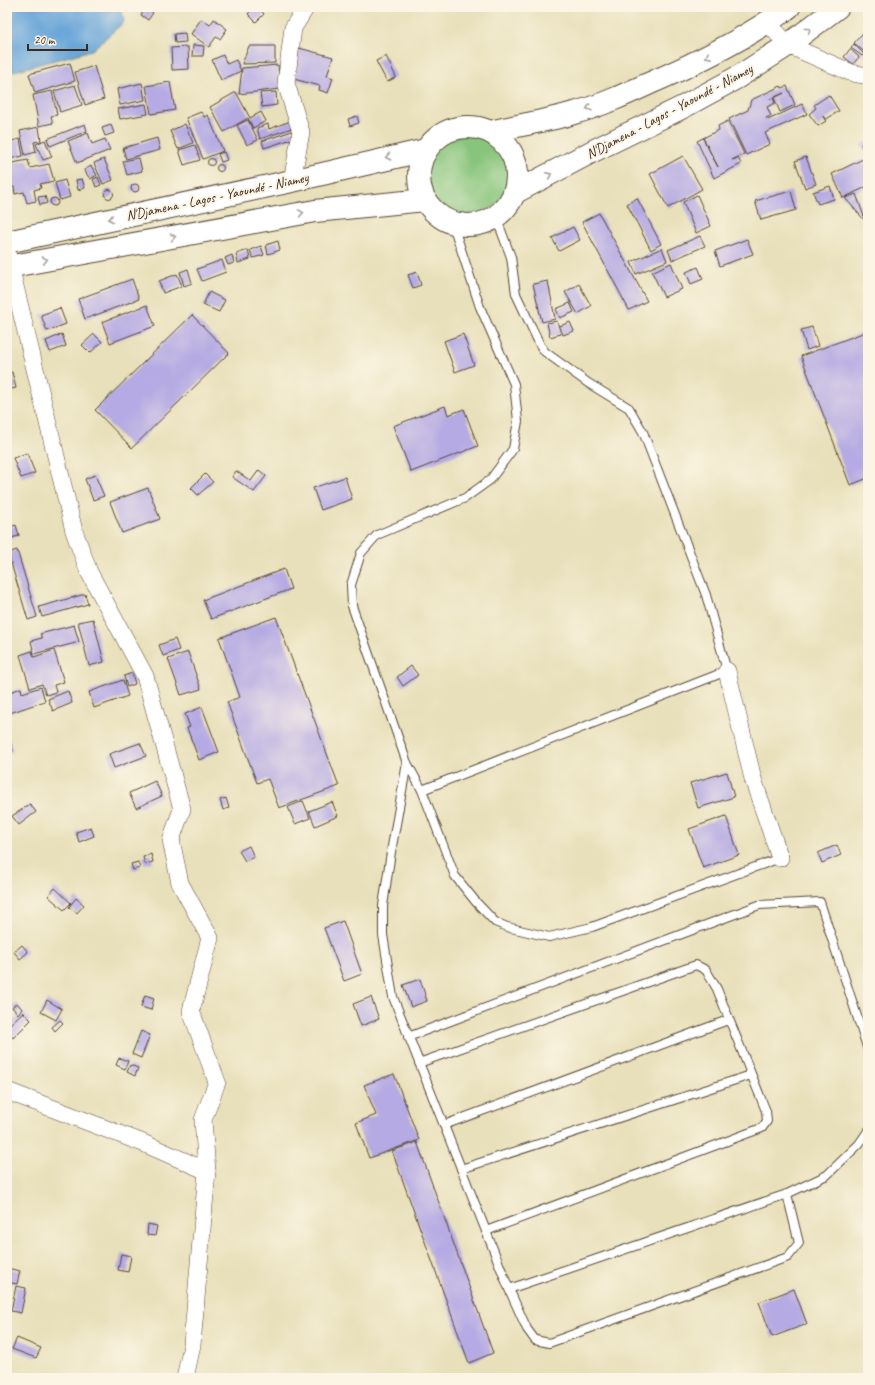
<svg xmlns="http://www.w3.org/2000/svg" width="875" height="1385" font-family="Caveat,sans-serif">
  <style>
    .green { fill: #87c57c; stroke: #61784d }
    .water { fill: #68a5d9; stroke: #52687c }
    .building { fill: #b5aae3 }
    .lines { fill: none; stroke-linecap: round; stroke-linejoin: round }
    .service-casing { stroke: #554535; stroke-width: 10 }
    .minor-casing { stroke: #554535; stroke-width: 18 }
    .trunk-casing { stroke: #554535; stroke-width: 24 }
    .service { stroke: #fff; stroke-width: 8 }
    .minor { stroke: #fff; stroke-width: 17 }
    .trunk { stroke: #fff; stroke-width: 22 }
    .oneway { stroke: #a79f9a }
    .labels { text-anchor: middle; stroke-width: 4; stroke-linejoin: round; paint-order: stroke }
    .street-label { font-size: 14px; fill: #3b2a1e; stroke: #fcf5e5 }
  </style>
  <rect width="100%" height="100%" fill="#fcf5e5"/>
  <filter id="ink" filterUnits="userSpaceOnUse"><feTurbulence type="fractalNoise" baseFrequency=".025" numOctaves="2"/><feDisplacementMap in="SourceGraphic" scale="8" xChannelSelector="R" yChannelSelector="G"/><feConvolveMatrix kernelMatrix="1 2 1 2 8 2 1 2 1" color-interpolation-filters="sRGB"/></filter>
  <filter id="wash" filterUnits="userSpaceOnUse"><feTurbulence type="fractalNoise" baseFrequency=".012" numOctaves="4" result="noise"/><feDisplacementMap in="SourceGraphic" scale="16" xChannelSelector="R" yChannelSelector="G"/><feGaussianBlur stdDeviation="0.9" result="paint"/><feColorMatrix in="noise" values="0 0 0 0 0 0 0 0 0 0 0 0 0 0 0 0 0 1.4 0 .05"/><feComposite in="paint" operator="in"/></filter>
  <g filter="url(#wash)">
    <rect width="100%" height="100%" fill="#e8e0ba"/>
    <circle class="green" cx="468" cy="175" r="41"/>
    <polygon class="water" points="7,7 121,7 124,22 92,50 7,73"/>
    <g id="blocks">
      <g class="building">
        <polygon points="146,7 153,13 148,20 141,15"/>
        <polygon points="254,7 258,7 264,14 256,22 248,14"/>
        <polygon points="201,19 210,25 214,19 227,29 220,39 216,37 209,47 191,34"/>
        <polygon points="868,27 868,55 854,43"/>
        <polygon points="185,33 186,42 175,43 174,34"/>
        <polygon points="854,44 864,54 862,56 851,48"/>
        <polygon points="193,45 204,46 203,56 192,56"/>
        <polygon points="249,46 275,46 275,63 242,64"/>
        <polygon points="188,47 189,69 172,70 171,48"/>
        <polygon points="299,48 333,57 327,76 333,78 328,93 319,90 320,86 290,78"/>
        <polygon points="850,49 859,57 853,64 844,57"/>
        <polygon points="223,55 227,64 236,60 241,71 221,80 212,60"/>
        <polygon points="386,56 396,77 387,82 376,61"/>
        <polygon points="70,63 75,81 35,93 29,74"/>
        <polygon points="278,65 280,89 239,94 242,68"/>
        <polygon points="94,66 104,99 85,105 75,72"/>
        <polygon points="170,82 175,110 151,114 146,86"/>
        <polygon points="142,83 145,100 120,105 117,89"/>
        <polygon points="75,85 82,105 60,112 54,91"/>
        <polygon points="781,86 782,88 787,86 795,105 780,112 774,98 784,93 770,99 773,98 775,103 767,107 771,116 766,118 768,120 802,104 807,114 765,133 770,144 746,155 729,119 748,110 751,100"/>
        <polygon points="52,91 57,115 51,116 53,123 39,126 33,95"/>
        <polygon points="236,92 250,118 261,112 266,121 253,128 248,118 224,132 210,107"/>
        <polygon points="276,92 277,105 262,107 260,93"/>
        <polygon points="829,95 839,111 825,120 823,116 826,121 818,126 809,114 816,108 814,105"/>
        <polygon points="146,104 148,114 120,119 118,109"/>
        <polygon points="201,112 204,117 208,115 223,151 203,159 186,118"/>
        <polygon points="357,116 359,123 350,126 348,119"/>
        <polygon points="248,120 258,140 247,145 237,125"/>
        <polygon points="293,120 295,127 260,139 257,128 268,124 269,129"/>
        <polygon points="728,121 744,154 732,160 738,158 741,164 714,178 697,141 703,138 718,167 703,138 719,130 718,126"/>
        <polygon points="85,124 87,131 50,146 47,139"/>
        <polygon points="185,124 193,143 178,149 170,131"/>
        <polygon points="111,125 114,133 105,136 102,128"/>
        <polygon points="39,127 41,141 34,142 36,152 25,155 20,131"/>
        <polygon points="292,131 295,138 264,148 262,141"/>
        <polygon points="88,133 92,144 105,139 110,150 77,163 68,141"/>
        <polygon points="157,138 160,150 126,159 123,148"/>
        <polygon points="20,139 23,156 9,159 7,142"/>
        <polygon points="45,140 52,157 43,160 36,144"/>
        <polygon points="868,142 868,161 861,144"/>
        <polygon points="195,145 200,160 184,165 179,150"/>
        <polygon points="224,152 227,160 221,162 218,154"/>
        <polygon points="683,156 702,189 668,208 650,174"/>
        <polygon points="806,157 816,184 805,188 795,161"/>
        <polygon points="139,158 142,171 127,175 123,161"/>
        <circle cx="211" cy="162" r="3.5"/>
        <polygon points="104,159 113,180 103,184 94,163"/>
        <polygon points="863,159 868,169 868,186 843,198 832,174"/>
        <polygon points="28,160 30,168 49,164 54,181 40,184 41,188 34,190 36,201 27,203 24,192 15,194 14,187 11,187 7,164"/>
        <circle cx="220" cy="168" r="3.5"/>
        <polygon points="91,166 97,175 90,179 84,170"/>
        <polygon points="98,177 101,185 96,187 93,179"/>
        <polygon points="82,179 85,188 78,190 76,180"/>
        <polygon points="65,180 70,197 60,200 55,183"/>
        <circle cx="135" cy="188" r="4"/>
        <polygon points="830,186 834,199 818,204 813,192"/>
        <circle cx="109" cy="194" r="4.5"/>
        <polygon points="791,191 796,210 761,220 755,201"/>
        <polygon points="856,194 866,222 845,198"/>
        <polygon points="697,195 711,226 696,233 683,202"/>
        <polygon points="45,196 47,203 40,205 38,197"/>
        <polygon points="637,198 661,244 651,250 627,204"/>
        <circle cx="54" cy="202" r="4"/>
        <polygon points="599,213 647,301 629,310 582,222"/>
        <polygon points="573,227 580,240 559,251 552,238"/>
        <polygon points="700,236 705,246 672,260 668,250"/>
        <polygon points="747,239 753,254 720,266 715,251"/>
        <polygon points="278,241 280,250 268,254 266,245"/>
        <polygon points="261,246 264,255 253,258 250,250"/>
        <polygon points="662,248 667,261 636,274 631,262"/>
        <polygon points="248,250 250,259 238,263 236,254"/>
        <polygon points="232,255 234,263 228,265 225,258"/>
        <polygon points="222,260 226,272 202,281 197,269"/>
        <polygon points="671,263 682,289 664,297 652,272"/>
        <polygon points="698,267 703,279 691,284 686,272"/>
        <polygon points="188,269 192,283 184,286 180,272"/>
        <polygon points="417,272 421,285 413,288 408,275"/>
        <polygon points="177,274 182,286 163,293 159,281"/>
        <polygon points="132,279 139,299 85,319 78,299"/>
        <polygon points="548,281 555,319 542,322 533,284"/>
        <polygon points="579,284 591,306 578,314 565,292"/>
        <polygon points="209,292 225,300 219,312 203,305"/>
        <polygon points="570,303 574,312 560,318 556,309"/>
        <polygon points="147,305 155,326 110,343 102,322"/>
        <polygon points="60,308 66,324 47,331 41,315"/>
        <polygon points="192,315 229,353 132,448 95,410"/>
        <polygon points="557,321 561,334 550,337 547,323"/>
        <polygon points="570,322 574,331 563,335 560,326"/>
        <polygon points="812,327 818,346 807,350 801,330"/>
        <polygon points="868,331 868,478 850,485 801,356"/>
        <polygon points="62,334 66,346 50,352 46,341"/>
        <polygon points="94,334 102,342 90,353 82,345"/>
        <polygon points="463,334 474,365 455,372 444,341"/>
        <polygon points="12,372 16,388 7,390 7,374"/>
        <polygon points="445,406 448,415 464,409 478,446 411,472 393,426"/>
        <polygon points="27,453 35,473 21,478 13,458"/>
        <polygon points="259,470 266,476 254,492 232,477 236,471 251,481"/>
        <polygon points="205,474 213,482 198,495 191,488"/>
        <polygon points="95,475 104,496 93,500 85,479"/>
        <polygon points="345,477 352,499 321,510 313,488"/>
        <polygon points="148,488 160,519 122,533 110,502"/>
        <polygon points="16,525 19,536 7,539 7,528"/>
        <polygon points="17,550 37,617 28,620 8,553"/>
        <polygon points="284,569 291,589 211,619 203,600"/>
        <polygon points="85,594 88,604 42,617 39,607"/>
        <polygon points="276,617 339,786 279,808 268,779 257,783 227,702 240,697 219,638"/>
        <polygon points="93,619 104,662 89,666 78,622"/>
        <polygon points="74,625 79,642 34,654 31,641 42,638 40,634"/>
        <polygon points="175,639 179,650 163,656 159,645"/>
        <polygon points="54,650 64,682 54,685 56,692 46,695 42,684 30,688 20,655 32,651 34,657"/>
        <polygon points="188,652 201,689 181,695 168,659"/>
        <polygon points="411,666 418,675 403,686 397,677"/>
        <polygon points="132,673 135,684 127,687 124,676"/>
        <polygon points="123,680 128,696 94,708 89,692"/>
        <polygon points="41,687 45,701 7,714 7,696 11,695 10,692 21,688 22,693"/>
        <polygon points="68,691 72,703 53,711 48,699"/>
        <polygon points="202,707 219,752 199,760 187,728 190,727 185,714"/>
        <polygon points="7,732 13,751 7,753"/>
        <polygon points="140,743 146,756 114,768 109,754"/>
        <polygon points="727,772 734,797 698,808 690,783"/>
        <polygon points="155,781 162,796 136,808 129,793"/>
        <polygon points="226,798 229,808 223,810 220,800"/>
        <polygon points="303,801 310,818 295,824 288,807"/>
        <polygon points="332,802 338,816 315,826 309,811"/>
        <polygon points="30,804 36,812 19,825 12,816"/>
        <polygon points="726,816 739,855 703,868 689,829"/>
        <polygon points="91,827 94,836 79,842 76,832"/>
        <polygon points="837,845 841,855 822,863 818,853"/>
        <polygon points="249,846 254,857 245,861 239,851"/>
        <polygon points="151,854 153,862 145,864 143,857"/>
        <polygon points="138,862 140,868 133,870 131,864"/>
        <polygon points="55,888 71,903 64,910 48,896"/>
        <polygon points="76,898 84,905 77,913 69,907"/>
        <polygon points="343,921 362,974 344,981 324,928"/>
        <polygon points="22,945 28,952 20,959 14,952"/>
        <polygon points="420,979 427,1001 411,1007 403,985"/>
        <polygon points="145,995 154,998 151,1010 141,1007"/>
        <polygon points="371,997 379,1019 361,1026 353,1004"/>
        <polygon points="47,1000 62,1009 56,1020 41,1012"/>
        <polygon points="17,1003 22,1009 18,1014 12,1007"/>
        <polygon points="23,1012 31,1020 13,1038 7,1032 7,1027"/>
        <polygon points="60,1020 63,1023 55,1031 52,1027"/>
        <polygon points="141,1031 150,1035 141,1058 132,1054"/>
        <polygon points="119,1058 128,1061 125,1069 116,1065"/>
        <polygon points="130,1065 138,1068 135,1076 127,1072"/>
        <polygon points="394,1074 419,1140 369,1158 356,1123 376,1115 364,1085"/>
        <polygon points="417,1142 493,1353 469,1363 392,1151"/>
        <polygon points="148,1224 157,1226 155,1236 147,1235"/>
        <polygon points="121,1254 131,1256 128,1272 118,1270"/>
        <polygon points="7,1268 20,1271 17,1284 7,1282"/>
        <polygon points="16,1286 26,1288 21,1313 11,1311"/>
        <polygon points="794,1289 807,1324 772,1337 759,1302"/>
        <polygon points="17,1338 41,1348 36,1358 12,1349"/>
      </g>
    </g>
  </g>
  <g filter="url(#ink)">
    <use href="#blocks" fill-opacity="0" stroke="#554535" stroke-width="1"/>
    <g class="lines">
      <g class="service-casing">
        <g id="service">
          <polyline points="452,222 480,307 514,384 518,421 513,449 490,480 465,498 377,535 361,553 351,585 352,606 407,763 422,790 455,876 476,902 495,922 507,927 549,937 592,927 780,858"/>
          <polyline points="407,763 391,852 383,906 383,935 393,997 509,1289 527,1329 535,1340 549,1343 788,1257 799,1243 787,1194"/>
          <polyline points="422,790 727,671 706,595 643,432 629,408 588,383 545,352 540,345 516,294 511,257 496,217"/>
          <polyline points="408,1037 759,905 820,902 868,1050"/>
          <polyline points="419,1063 696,965 706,970 717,989 766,1111 767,1121 762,1128 486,1231"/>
          <polyline points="444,1125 728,1020"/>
          <polyline points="461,1169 751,1075"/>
          <polyline points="509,1289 787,1194 827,1175 859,1144 868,1131"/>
        </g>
      </g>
      <g class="minor-casing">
        <g id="minor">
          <polyline points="768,23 788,45 852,73 868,76"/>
          <polyline points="292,181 301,132 286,83 293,28 306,7"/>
          <polyline points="7,253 74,531 89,572 145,676 182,809 171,840 180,883 210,938 191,1011 217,1082 203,1120 207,1171 192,1345 185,1378"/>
          <polyline points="727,671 753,779 780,858"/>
          <polyline points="7,1091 143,1143 207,1171"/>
        </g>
      </g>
      <g class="trunk-casing">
        <g id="trunk">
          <circle cx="468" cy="176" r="49"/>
          <path d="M491,132C518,125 547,121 574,113C600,106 624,95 648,84C697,63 746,39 789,7"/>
          <polyline points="514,193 595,150 683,107 738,77 788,45 838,7"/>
          <polyline points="7,242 292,181 426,150"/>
          <polyline points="7,267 315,211 425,200"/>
        </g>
      </g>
      <use href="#service" class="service"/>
      <use href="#minor" class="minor"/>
      <use href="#trunk" class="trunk"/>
    </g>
    <defs><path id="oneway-chevron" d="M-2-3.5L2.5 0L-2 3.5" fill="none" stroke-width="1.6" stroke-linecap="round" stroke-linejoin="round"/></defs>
    <g class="oneway">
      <use href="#oneway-chevron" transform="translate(808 30) rotate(-38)"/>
      <use href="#oneway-chevron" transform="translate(708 56) rotate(154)"/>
      <use href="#oneway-chevron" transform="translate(589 108) rotate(162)"/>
      <use href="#oneway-chevron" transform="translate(388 157) rotate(168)"/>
      <use href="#oneway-chevron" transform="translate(549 175) rotate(-27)"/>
      <use href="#oneway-chevron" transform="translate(301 213) rotate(-10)"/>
      <use href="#oneway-chevron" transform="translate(111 219) rotate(168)"/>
      <use href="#oneway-chevron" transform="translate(173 237) rotate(-10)"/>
      <use href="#oneway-chevron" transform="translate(45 260) rotate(-10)"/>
    </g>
  </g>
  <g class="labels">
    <g class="street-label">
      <text transform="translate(669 111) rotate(-28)" y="5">N'Djamena - Lagos - Yaoundé - Niamey</text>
      <text transform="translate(217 196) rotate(-12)" y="5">N'Djamena - Lagos - Yaoundé - Niamey</text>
    </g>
  </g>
  <rect width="875" height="1385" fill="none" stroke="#fcf5e5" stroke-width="24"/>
  <path d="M28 44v6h59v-6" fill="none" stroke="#3b2a1e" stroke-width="2"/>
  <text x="34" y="44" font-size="12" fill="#3b2a1e" stroke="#fcf5e5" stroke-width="3" paint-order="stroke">20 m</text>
</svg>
